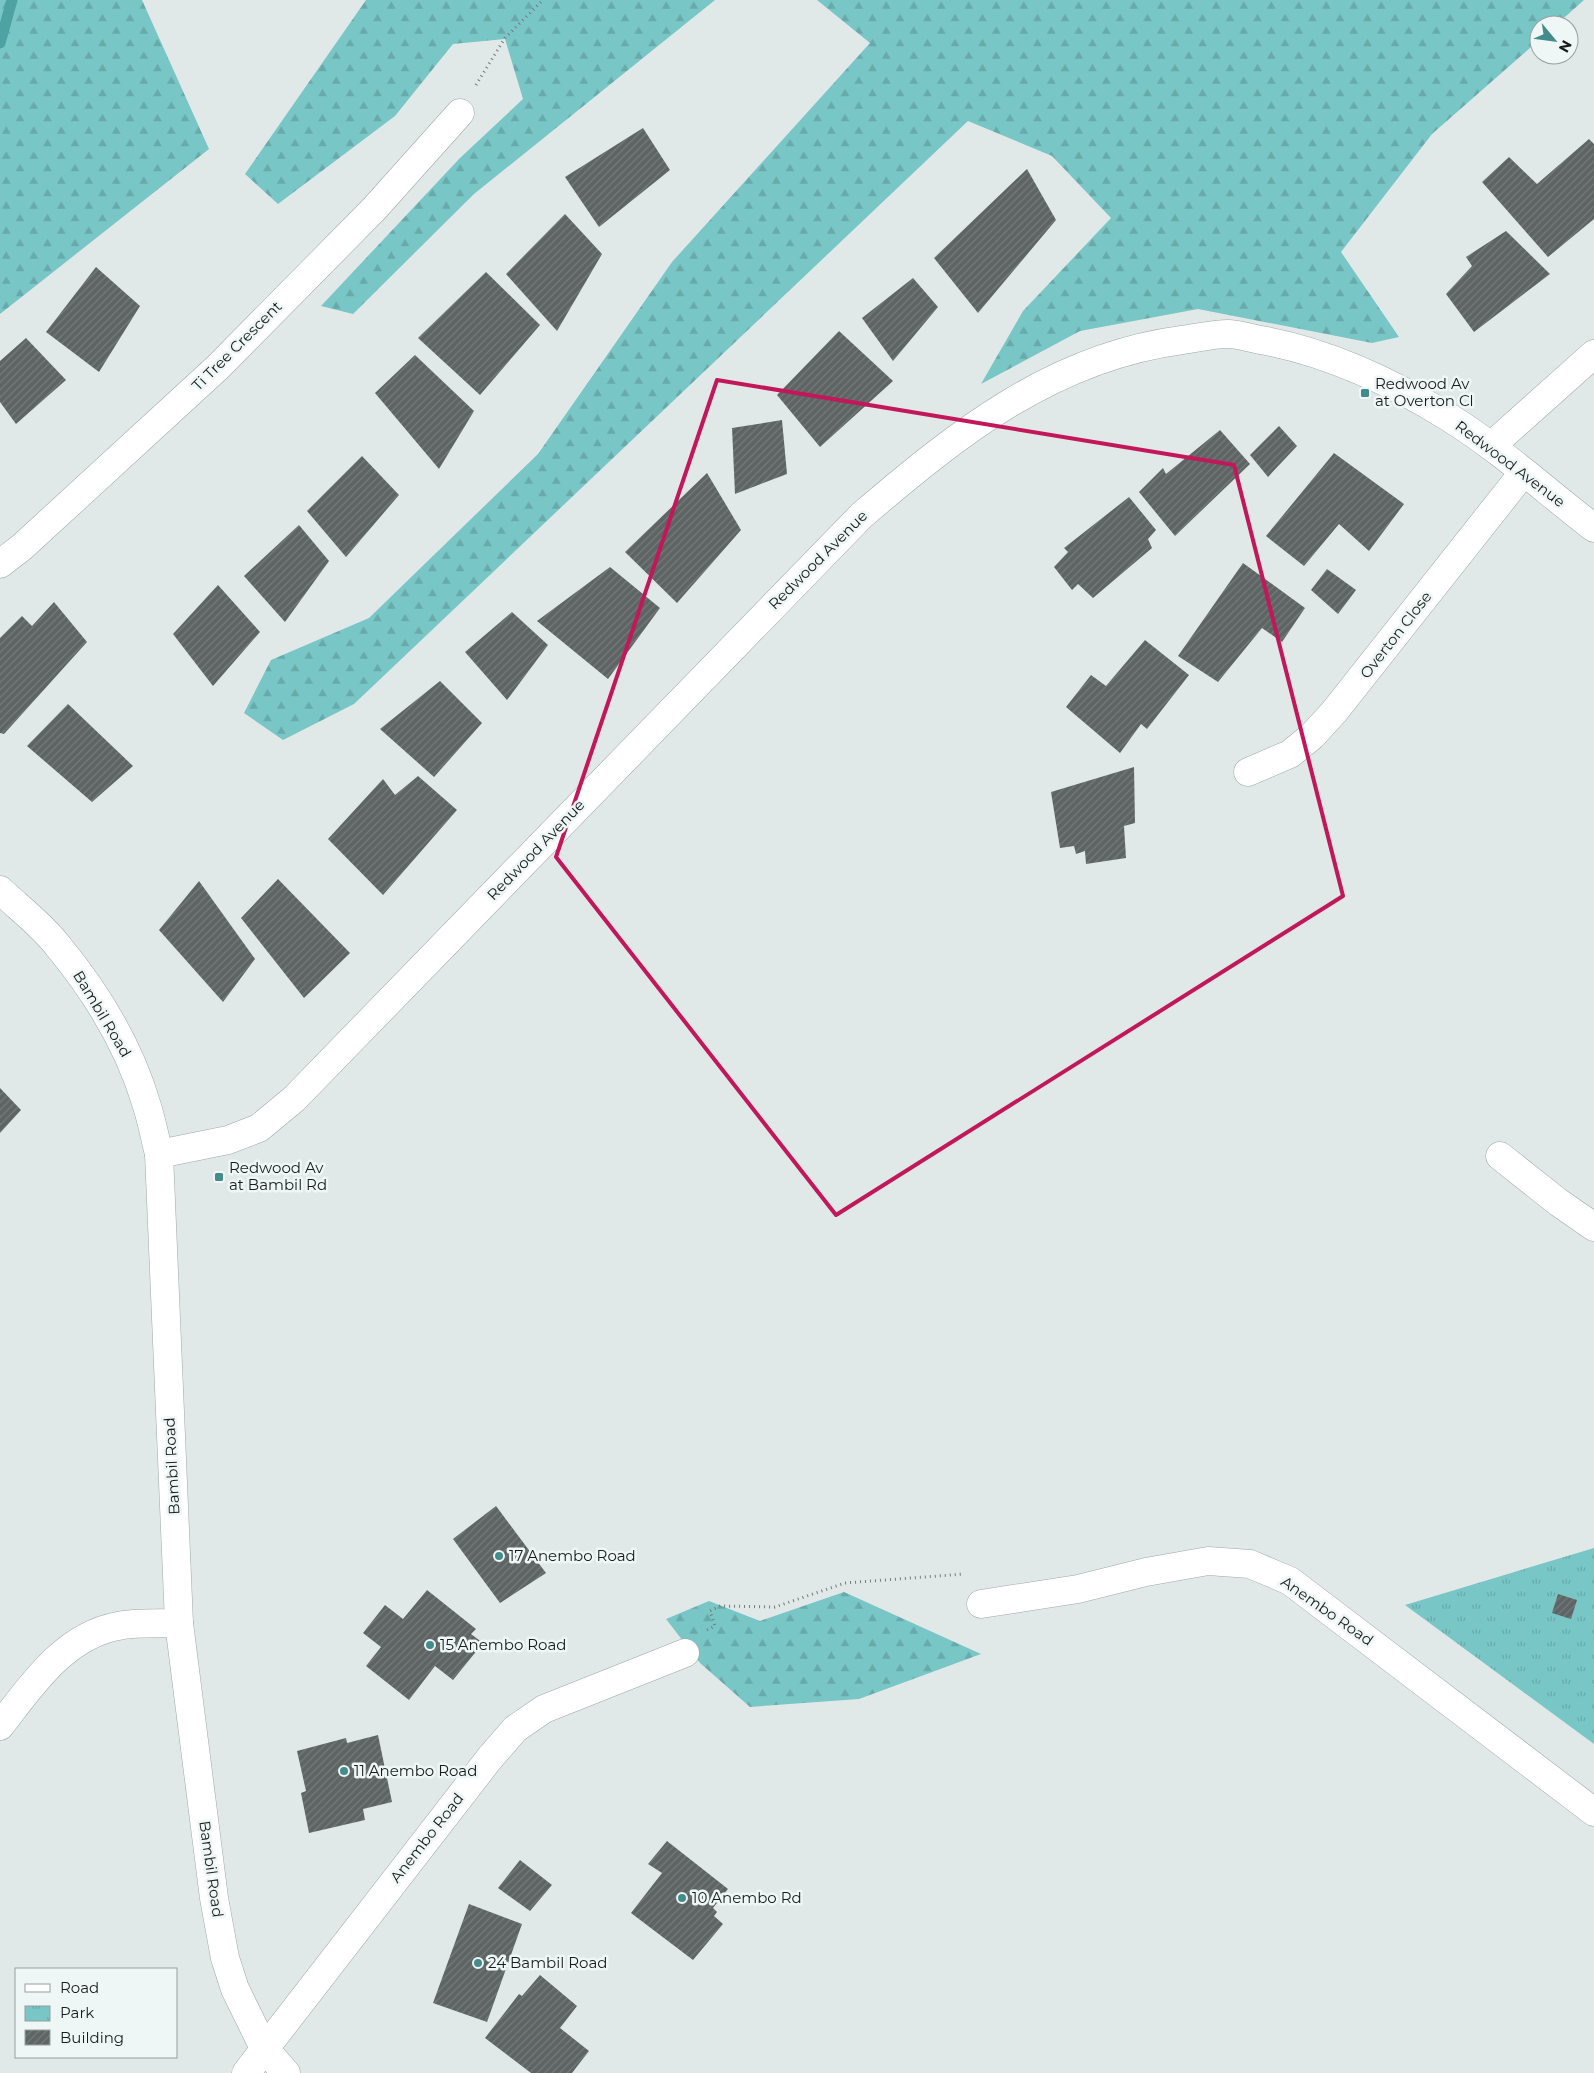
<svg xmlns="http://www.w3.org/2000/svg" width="1594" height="2073" font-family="Montserrat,sans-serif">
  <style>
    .forest { fill: url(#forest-firs) }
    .park { fill: url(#park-tufts) }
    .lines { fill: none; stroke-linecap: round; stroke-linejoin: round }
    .stream { stroke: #4ea3a2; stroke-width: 11 }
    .building { fill: url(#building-hatch) }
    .minor-casing { stroke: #a0a7a7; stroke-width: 29 }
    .path { stroke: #767b7a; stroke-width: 3; stroke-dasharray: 1 4; stroke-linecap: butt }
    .minor { stroke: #fff; stroke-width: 28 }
    .marked { fill: none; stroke: #c2185b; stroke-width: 4; stroke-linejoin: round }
    .poi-dot { fill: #448c8c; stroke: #eef6f6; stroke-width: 2 }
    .labels { text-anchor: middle; stroke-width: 5; stroke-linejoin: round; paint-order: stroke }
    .street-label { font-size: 15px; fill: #191b1b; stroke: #eef6f6 }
    .poi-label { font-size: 15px; fill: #191b1b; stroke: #eef6f6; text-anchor: start }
  </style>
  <defs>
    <pattern id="forest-firs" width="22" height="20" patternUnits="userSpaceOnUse" patternTransform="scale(1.25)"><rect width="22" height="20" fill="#79c6c6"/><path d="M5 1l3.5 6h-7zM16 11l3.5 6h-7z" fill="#68aaaa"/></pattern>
    <pattern id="park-tufts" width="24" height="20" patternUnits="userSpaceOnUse" patternTransform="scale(1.25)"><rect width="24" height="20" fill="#79c6c6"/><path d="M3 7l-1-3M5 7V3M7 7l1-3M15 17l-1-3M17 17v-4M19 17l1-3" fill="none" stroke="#68aaaa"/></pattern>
    <pattern id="building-hatch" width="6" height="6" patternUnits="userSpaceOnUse" patternTransform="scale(1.25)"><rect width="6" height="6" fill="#5e6464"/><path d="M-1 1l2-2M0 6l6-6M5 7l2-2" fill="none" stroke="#757a7a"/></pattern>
  </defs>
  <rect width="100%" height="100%" fill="#e1e9e8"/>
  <g class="forest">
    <polygon points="0,0 142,0 209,149 0,314"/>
    <polygon points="366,0 715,0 474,194 353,314 321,306 460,158 523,99 505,39 453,44 395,116 278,204 245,174"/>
    <polygon points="817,0 1584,0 1556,25 1539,25 1539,40 1432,134 1341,252 1399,337 1372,343 1198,309 1080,331 981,384 1023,311 1111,218 1052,156 968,121 354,704 283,740 244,713 271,660 369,618 538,454 672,262 870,43"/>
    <polygon points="844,1592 981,1654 859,1699 750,1707 700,1663 666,1619 709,1601 760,1621"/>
  </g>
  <polygon class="park" points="1594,1548 1594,1744 1405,1605"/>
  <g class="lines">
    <polyline class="stream" points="0,43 12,0"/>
  </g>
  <g class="building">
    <polygon points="643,128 670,170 599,227 565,177"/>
    <polygon points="1589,139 1594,144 1594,219 1548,257 1482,182 1509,157 1537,184"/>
    <polygon points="1027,169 1056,220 978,313 934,258"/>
    <polygon points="565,214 602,254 557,331 506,274"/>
    <polygon points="1506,231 1550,274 1474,332 1446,294 1472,266 1466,257"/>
    <polygon points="96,267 140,306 99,372 46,332"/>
    <polygon points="486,272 540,325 480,395 418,338"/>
    <polygon points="913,278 938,307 893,361 862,318"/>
    <polygon points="839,331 893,381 820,447 777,395"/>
    <polygon points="26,338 66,380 16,424 0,402 0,361"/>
    <polygon points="415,355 474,411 439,469 375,393"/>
    <polygon points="782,420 787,474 735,494 732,428"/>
    <polygon points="1279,426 1297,446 1268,477 1250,455"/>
    <polygon points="1220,430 1250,464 1175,536 1139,492 1163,468 1166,474"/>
    <polygon points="1334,453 1404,504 1369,551 1339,524 1304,566 1266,536"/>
    <polygon points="362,456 399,495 346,557 307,511"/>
    <polygon points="707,473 741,530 677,603 625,552"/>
    <polygon points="1129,497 1156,530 1148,539 1152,548 1093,598 1078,584 1072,590 1054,567 1068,552 1064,548"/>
    <polygon points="299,525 329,561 285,622 244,576"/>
    <polygon points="1243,563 1305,608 1282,642 1262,628 1218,682 1178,656"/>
    <polygon points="610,567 660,608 608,679 537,621"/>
    <polygon points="1327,569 1356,590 1338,614 1311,590"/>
    <polygon points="218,585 260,632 213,686 173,634"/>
    <polygon points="54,602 87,642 4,734 0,733 0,638 22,616 32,626"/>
    <polygon points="512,612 548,645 507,700 465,652"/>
    <polygon points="1145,640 1189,675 1147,729 1141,724 1120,753 1066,707 1091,675 1106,686"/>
    <polygon points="440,681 482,723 434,777 380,729"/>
    <polygon points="68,704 133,766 92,802 27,746"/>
    <polygon points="1134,767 1135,823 1124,826 1126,858 1086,864 1085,851 1076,854 1074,846 1060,848 1051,792"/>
    <polygon points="418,776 457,810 383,895 328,839 383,779 395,795"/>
    <polygon points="278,879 350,953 304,998 241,918"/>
    <polygon points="199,881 255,959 223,1002 159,930"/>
    <polygon points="0,1088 21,1110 0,1133"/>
    <polygon points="496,1506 546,1573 500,1603 453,1539"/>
    <polygon points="427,1590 476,1629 471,1634 483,1643 453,1680 435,1666 409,1700 366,1666 381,1647 363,1633 385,1605 403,1619"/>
    <polygon points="1558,1594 1577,1600 1571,1619 1552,1613"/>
    <polygon points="378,1735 392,1802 363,1809 365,1820 309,1833 301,1793 306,1791 297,1751 346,1738 347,1743"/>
    <polygon points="667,1841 728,1889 713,1908 717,1912 714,1916 723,1924 693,1960 631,1913 662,1873 648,1864"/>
    <polygon points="520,1860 552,1885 530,1911 498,1888"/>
    <polygon points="469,1904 522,1924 487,2022 433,2003"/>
    <polygon points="540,1975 577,2006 560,2028 589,2051 572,2073 531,2073 485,2038 519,1994 522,1996"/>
  </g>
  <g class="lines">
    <g class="minor-casing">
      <g id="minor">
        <polyline points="1491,446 1594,354"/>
        <polyline points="0,564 22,547 218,367 374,209 460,113"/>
        <polyline points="1248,772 1290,754 1312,736 1334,712 1523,473"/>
        <path d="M0,890C19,908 42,925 58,946C96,992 130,1048 147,1106C152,1122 155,1138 159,1154L179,1623L214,1898L225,1958L235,1989L264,2048L286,2073"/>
        <path d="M159,1154L228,1140L259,1128L294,1099L862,515C958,433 1053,357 1182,340C1197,338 1213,334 1228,334C1238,334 1250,338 1261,340C1328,352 1392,382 1450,418C1501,450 1546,491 1594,528"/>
        <polyline points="1500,1156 1558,1202 1594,1227"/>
        <polyline points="981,1604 1078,1589 1146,1572 1208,1561 1250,1564 1290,1581 1594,1812"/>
        <path d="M0,1726C31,1686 64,1636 118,1626C137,1622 159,1624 179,1623"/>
        <polyline points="246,2073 489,1759 515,1729 544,1709 685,1653"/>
      </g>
    </g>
    <g class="path">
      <polyline points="476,85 505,38 543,0"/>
      <polyline points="707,1630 715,1626 710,1611 720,1606 775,1607 845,1583 964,1574"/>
    </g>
    <use href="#minor" class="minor"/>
  </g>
  <path class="marked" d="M717,380L1234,465L1343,896L836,1215L556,857Z"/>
  <g class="poi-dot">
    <rect x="1360" y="388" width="10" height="10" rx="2.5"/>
    <rect x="214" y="1172" width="10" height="10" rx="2.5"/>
    <circle cx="499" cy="1556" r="5"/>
    <circle cx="430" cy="1645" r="5"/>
    <circle cx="344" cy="1771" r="5"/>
    <circle cx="682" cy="1898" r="5"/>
    <circle cx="478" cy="1963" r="5"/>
  </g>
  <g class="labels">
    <g class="street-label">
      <text transform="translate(237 346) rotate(-45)" y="5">Ti Tree Crescent</text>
      <text transform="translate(1510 464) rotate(37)" y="5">Redwood Avenue</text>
      <text transform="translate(818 560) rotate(-45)" y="5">Redwood Avenue</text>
      <text transform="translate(1396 635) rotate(-52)" y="5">Overton Close</text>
      <text transform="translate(536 850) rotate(-46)" y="5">Redwood Avenue</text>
      <text transform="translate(102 1014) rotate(59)" y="5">Bambil Road</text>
      <text transform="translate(172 1466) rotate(-93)" y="5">Bambil Road</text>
      <text transform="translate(1327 1611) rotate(35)" y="5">Anembo Road</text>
      <text transform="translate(427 1838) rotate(-52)" y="5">Anembo Road</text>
      <text transform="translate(211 1869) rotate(82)" y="5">Bambil Road</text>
    </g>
    <g class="poi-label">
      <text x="1375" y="389">Redwood Av<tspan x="1375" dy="17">at Overton Cl</tspan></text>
      <text x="229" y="1173">Redwood Av<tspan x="229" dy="17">at Bambil Rd</tspan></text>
      <text x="509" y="1561">17 Anembo Road</text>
      <text x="440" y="1650">15 Anembo Road</text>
      <text x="354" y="1776">11 Anembo Road</text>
      <text x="692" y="1903">10 Anembo Rd</text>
      <text x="488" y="1968">24 Bambil Road</text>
    </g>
  </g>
  <rect x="15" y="1968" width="162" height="90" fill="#eef6f6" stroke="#999e9e"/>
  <rect x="25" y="1984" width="25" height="8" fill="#ffffff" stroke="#999e9e"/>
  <text x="60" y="1993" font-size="15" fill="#191b1b">Road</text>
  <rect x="25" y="2006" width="25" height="15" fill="url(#park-tufts)" stroke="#999e9e"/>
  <text x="60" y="2018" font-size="15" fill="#191b1b">Park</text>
  <rect x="25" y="2030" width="25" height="15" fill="url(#building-hatch)" stroke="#999e9e"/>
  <text x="60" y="2043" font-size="15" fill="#191b1b">Building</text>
  <g transform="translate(1554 40) rotate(119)"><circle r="24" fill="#eef6f6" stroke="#999e9e"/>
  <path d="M0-4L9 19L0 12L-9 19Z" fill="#448c8c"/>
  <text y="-8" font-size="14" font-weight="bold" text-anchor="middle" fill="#191b1b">N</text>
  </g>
</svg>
